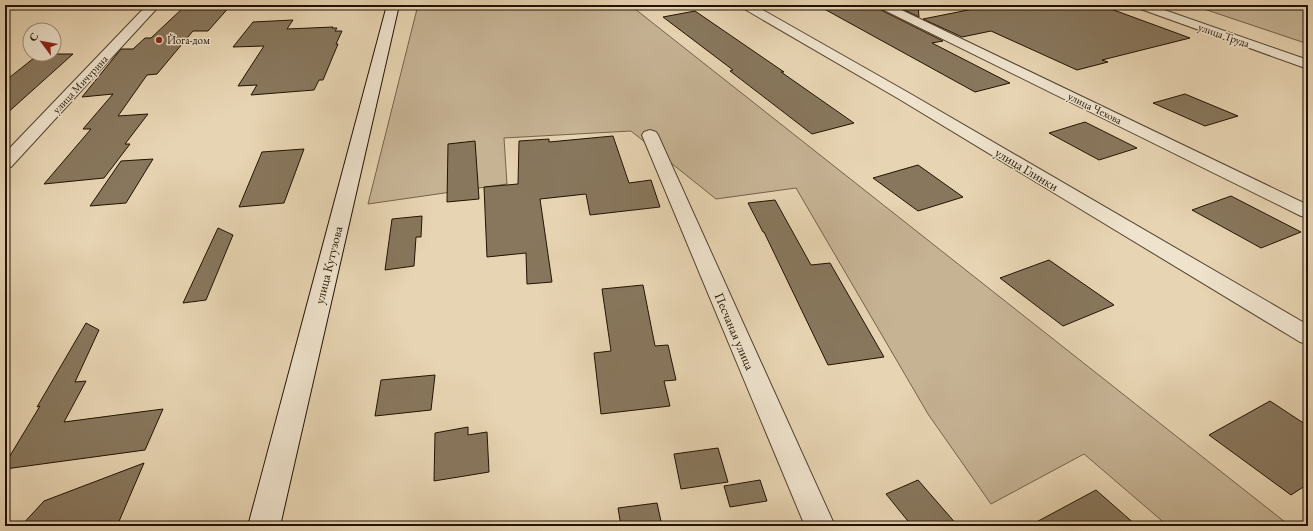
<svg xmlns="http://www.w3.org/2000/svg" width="1313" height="531" font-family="'EB Garamond',serif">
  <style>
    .green { fill: #c6b394; stroke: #74624a }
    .building { fill: #88775d; stroke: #221201 }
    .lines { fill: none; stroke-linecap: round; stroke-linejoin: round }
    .street-casing { stroke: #53422d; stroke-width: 2 }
    .secondary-casing { stroke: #221201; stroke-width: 2 }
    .street { fill: #efe3cd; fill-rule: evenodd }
    .secondary { fill: #efe3cd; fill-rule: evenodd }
    .poi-dot { fill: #8f2418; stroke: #efe3cd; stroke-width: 1.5 }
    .labels { text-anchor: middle; stroke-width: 3; stroke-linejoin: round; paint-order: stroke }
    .far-street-label { font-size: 11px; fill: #221201; stroke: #efe3cd }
    .far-poi-label { font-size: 11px; fill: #221201; stroke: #efe3cd; text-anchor: start }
    .street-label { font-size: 13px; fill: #221201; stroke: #efe3cd }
  </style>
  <rect width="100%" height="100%" fill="#e7d4b2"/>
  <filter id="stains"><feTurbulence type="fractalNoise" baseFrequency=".005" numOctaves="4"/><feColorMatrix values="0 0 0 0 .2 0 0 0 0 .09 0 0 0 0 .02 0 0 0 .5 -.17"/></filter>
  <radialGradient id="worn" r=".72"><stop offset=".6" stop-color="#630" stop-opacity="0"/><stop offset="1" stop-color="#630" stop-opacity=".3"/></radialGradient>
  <g class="green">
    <polygon points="418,5 630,5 1285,522 1276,526 1168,526 1084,454 991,504 928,414 796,188 716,199 631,131 504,138 507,184 368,204"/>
    <polygon points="1192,5 1308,5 1308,44"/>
  </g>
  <g class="building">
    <polygon points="231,5 208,31 193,31 157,74 147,75 118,116 148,114 125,144 130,144 104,178 44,184 91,129 83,129 113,94 82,97 121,49 133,49 145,38 151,38 184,7"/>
    <polygon points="817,5 874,5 877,8 943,41 932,43 1010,83 975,92"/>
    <polygon points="894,5 918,5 919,17"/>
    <polygon points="993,5 1100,5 1190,38 1102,60 1108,62 1077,70 991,31 962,37 923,19"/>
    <polygon points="695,11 784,72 781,72 854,123 812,134 730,71 733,70 663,17"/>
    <polygon points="293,20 287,29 333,27 332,28 337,28 335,31 342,31 336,44 338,44 323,80 319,80 314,90 251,95 257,85 238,86 264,46 233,47 253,22"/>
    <polygon points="39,54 73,54 5,115 5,81"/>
    <polygon points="1185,94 1238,116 1205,126 1153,103"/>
    <polygon points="1085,122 1137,148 1099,160 1049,133"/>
    <polygon points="613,136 629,183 651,180 660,207 590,215 586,194 540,199 552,282 527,284 526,253 487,257 484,187 518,184 519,141 549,139 549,142"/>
    <polygon points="475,141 479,199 447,202 448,144"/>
    <polygon points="304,149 284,203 239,207 262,152"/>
    <polygon points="153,159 126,203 90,206 121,161"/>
    <polygon points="918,165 963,197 918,211 873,178"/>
    <polygon points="1231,196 1301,232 1261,248 1192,210"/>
    <polygon points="775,200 811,265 830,263 884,357 828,365 764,232 763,232 748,203"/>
    <polygon points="422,216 421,237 416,237 414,266 385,270 392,219"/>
    <polygon points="218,228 233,235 206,300 183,303"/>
    <polygon points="1049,260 1114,305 1063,326 1000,278"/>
    <polygon points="643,285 655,346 668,345 676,380 664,381 670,406 601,414 594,353 611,351 602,289"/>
    <polygon points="86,323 99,330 75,382 86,381 64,422 163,409 145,450 5,469 5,464 40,406 37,407"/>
    <polygon points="435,375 431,410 375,416 381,380"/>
    <polygon points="1270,401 1308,426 1308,484 1291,495 1209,435"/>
    <polygon points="468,427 468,435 487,432 489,472 434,481 435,433"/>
    <polygon points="718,448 728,482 681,489 674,454"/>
    <polygon points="144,463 117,526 21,526 44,501"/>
    <polygon points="760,480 767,501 730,507 724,486"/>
    <polygon points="918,480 958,526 912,526 886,494"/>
    <polygon points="1096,490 1137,526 1029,526"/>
    <polygon points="657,503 662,526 621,526 618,508"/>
  </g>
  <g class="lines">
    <g class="street-casing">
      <g id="street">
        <polygon points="147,5 160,5 11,167 5,168 5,153"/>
        <polygon points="739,5 754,5 909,93 1308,325 1308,344 1300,342 899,99 741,7"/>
        <polygon points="876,5 891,5 1308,205 1308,218 1301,216 878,7"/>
        <polygon points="1133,5 1150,5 1308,60 1308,69 1135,7"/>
        <polygon points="650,130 656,132 658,135 835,526 805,526 642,135 644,132"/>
      </g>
    </g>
    <g class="secondary-casing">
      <polygon id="secondary" points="387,5 399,5 280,526 248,526"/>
    </g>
    <use href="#street" class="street"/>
    <use href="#secondary" class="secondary"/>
  </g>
  <circle class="poi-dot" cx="159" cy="40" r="4"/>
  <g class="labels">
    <g class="far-street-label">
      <text transform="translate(1224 35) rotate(19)" y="4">улица Труда</text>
      <text transform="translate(80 84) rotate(-47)" y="4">улица Мичурина</text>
      <text transform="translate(1095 108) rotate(26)" y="4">улица Чехова</text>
    </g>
    <g class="far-poi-label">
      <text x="167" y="44">Йога-дом</text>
    </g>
    <g class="street-label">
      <text transform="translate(1027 169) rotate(31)" y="5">улица Глинки</text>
      <text transform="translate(328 265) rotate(-76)" y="5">улица Кутузова</text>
      <text transform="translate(735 331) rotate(67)" y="5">Песчаная улица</text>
    </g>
  </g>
  <rect width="1313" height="531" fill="none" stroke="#e7d4b2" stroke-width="20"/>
  <rect x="6" y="6" width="1301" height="519" fill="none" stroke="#221201" stroke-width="2"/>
  <rect x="10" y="10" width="1293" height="511" fill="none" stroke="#221201"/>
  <g transform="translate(42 42) rotate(302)"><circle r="19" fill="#efe3cd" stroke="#9d8f7b"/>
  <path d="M0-3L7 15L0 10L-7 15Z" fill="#8f2418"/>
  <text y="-6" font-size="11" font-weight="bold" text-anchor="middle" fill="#221201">С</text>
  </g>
  <rect width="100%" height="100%" filter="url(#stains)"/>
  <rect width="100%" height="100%" fill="url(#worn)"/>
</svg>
